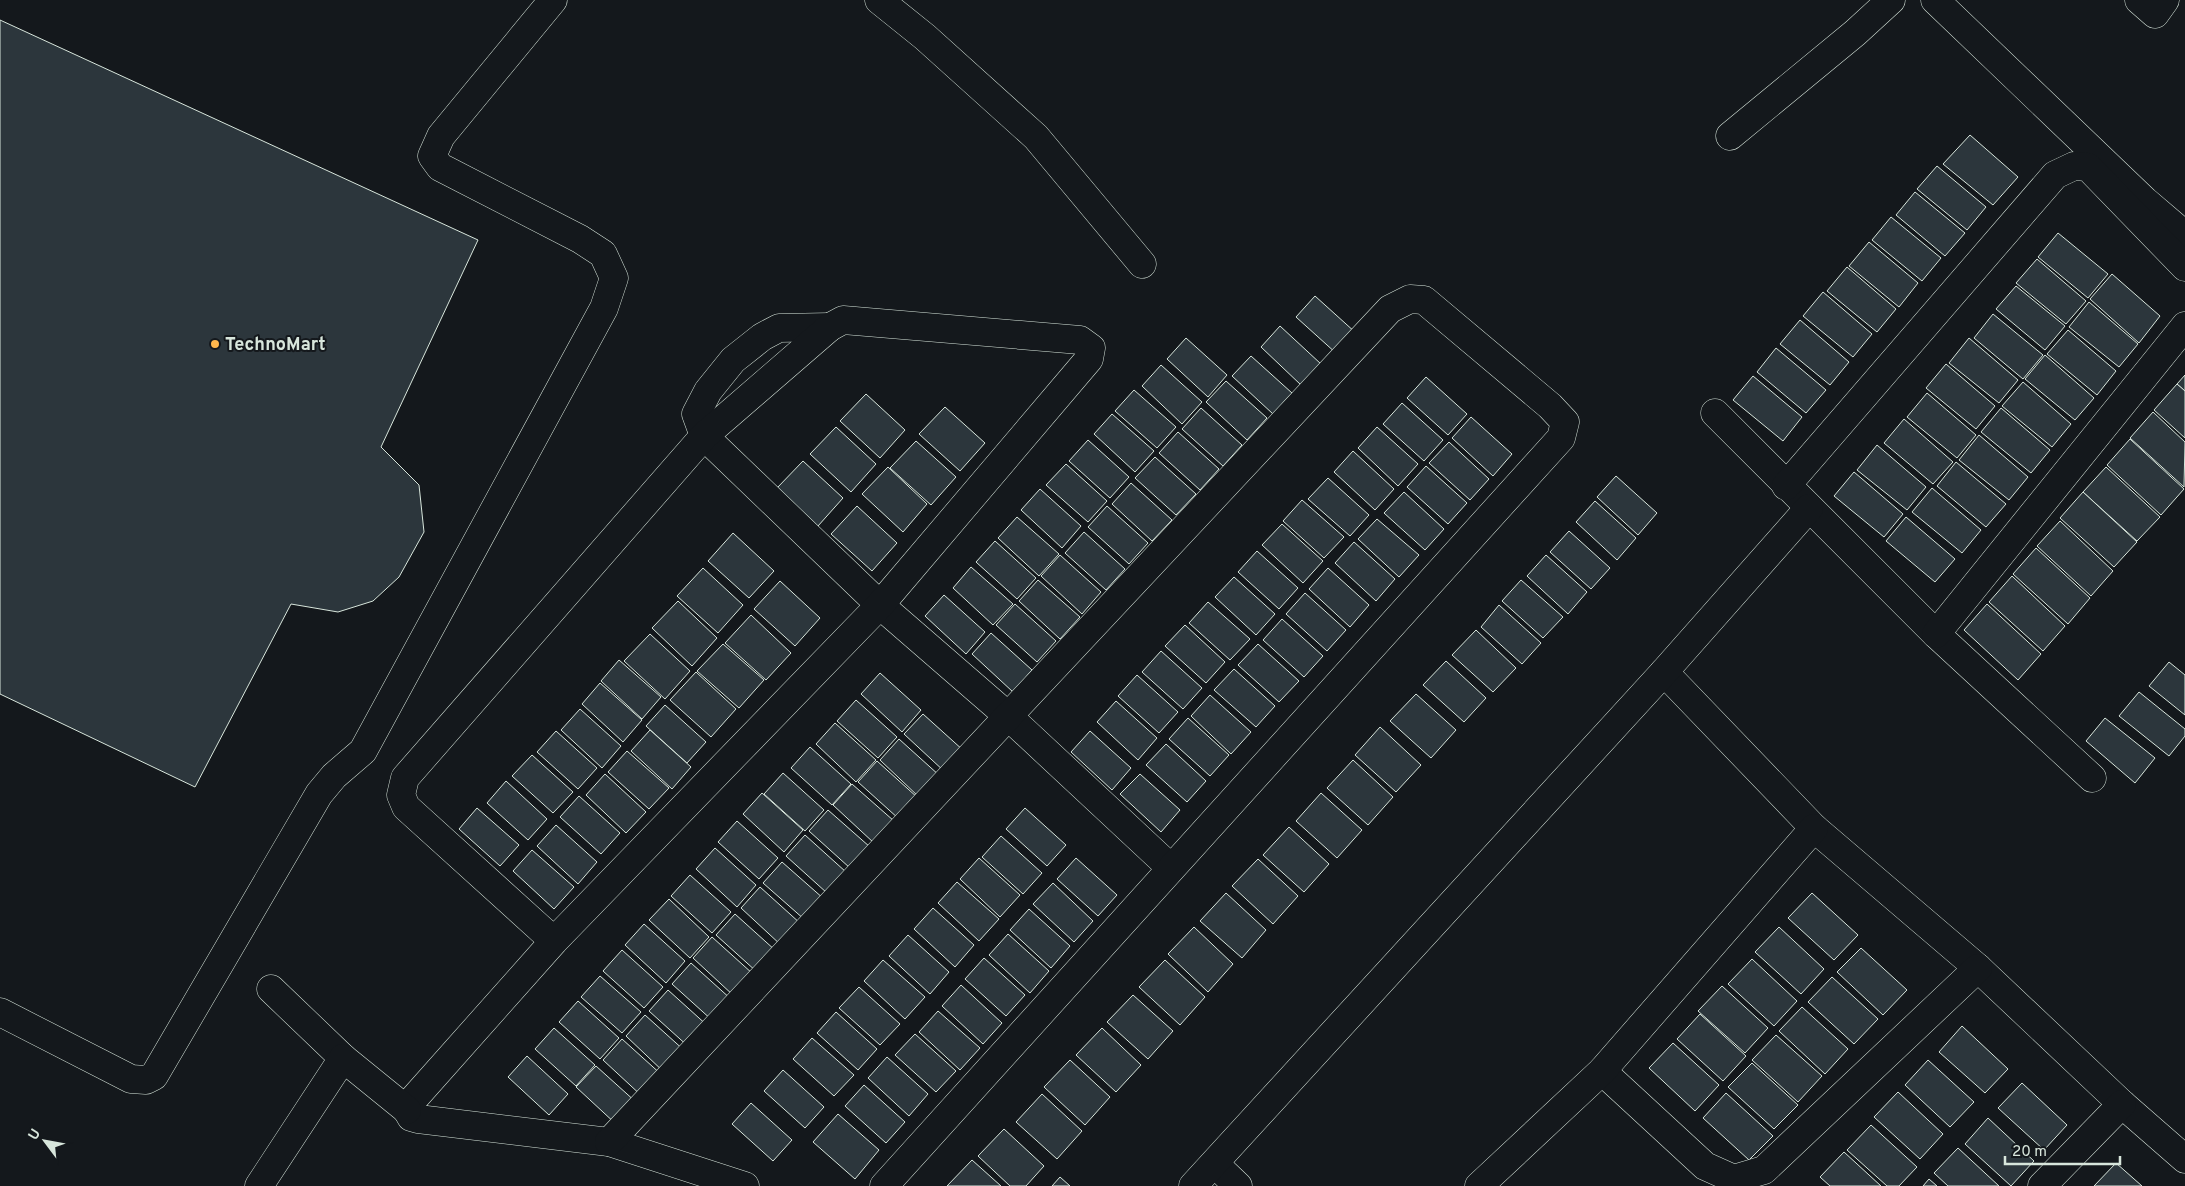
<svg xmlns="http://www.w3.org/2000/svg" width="2185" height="1186" font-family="Overpass,sans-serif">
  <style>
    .building { fill: #2c363c; stroke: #d8e6dc }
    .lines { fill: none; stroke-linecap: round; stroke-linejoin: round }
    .minor-casing { stroke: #d8e6dc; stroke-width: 29 }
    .minor { stroke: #14181c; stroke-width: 28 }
    .poi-dot { fill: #ffb74d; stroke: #14181c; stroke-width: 2 }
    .labels { text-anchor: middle; stroke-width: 4; stroke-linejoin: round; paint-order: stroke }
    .poi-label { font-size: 18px; font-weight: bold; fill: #d8e6dc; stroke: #14181c; text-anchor: start }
  </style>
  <rect width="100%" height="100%" fill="#14181c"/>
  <g class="building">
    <polygon points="0,20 478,240 381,447 419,485 424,532 399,577 373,601 338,612 291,604 195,787 0,694"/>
    <polygon points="1970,135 2018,177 1993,205 1943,164"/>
    <polygon points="1937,166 1986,207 1967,230 1917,189"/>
    <polygon points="1915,192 1965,233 1945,256 1896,215"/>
    <polygon points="1891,217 1941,258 1922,281 1872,240"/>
    <polygon points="2058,233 2108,274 2088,298 2038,257"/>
    <polygon points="1869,242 1918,283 1899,307 1849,266"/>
    <polygon points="2037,259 2086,301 2066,324 2016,283"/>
    <polygon points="1847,267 1896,309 1877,332 1827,291"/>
    <polygon points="2112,274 2160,316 2139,343 2090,299"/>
    <polygon points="2016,286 2065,326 2045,350 1996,309"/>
    <polygon points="1823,292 1872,334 1853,357 1803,316"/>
    <polygon points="1315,296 1356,333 1337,354 1296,317"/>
    <polygon points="2089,302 2138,344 2119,367 2069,327"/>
    <polygon points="1993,314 2043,355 2023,379 1974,338"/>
    <polygon points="1800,320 1849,362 1830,385 1780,344"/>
    <polygon points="1280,326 1321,364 1301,385 1261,347"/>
    <polygon points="2068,330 2116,371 2097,395 2047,354"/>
    <polygon points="1186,338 1227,375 1208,397 1167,359"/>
    <polygon points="1969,338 2018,380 1999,403 1949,363"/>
    <polygon points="1776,348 1826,390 1806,413 1757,372"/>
    <polygon points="2045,355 2094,398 2075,420 2025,379"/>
    <polygon points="1251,356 1292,393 1273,414 1232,376"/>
    <polygon points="1946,364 1995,406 1976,429 1926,388"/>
    <polygon points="1161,365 1202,402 1182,424 1142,386"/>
    <polygon points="2185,375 2185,391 2177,384"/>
    <polygon points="1753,376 1802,417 1783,441 1733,400"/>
    <polygon points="1426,377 1467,414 1448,435 1407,398"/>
    <polygon points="1226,381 1267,418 1247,440 1206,402"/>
    <polygon points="2023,382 2071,424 2052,447 2002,406"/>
    <polygon points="2177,384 2185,391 2185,438 2154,410"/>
    <polygon points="1134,390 1176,427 1157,448 1115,411"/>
    <polygon points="1927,393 1976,435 1957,458 1907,417"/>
    <polygon points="866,394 905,430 880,458 840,421"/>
    <polygon points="1402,403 1443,440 1424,461 1383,424"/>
    <polygon points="945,407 985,443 960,471 919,434"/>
    <polygon points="1201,408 1242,445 1223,466 1182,429"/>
    <polygon points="2001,408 2050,450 2031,473 1981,432"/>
    <polygon points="2153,412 2185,442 2184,487 2130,438"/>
    <polygon points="1112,414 1154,451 1135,472 1094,434"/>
    <polygon points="1471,417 1512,454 1493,476 1452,438"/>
    <polygon points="1904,419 1953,462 1933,484 1884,443"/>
    <polygon points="836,427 876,464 851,492 810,454"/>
    <polygon points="1377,427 1418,464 1398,486 1358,448"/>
    <polygon points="1178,432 1219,469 1200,490 1159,453"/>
    <polygon points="1979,435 2028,477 2009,500 1959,460"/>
    <polygon points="2130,439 2184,489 2161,515 2107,465"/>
    <polygon points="1088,440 1129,477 1110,498 1069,461"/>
    <polygon points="916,441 956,477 931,505 890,468"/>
    <polygon points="1449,442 1489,479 1470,500 1429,463"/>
    <polygon points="1877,445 1926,487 1907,510 1857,470"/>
    <polygon points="1353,451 1394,489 1375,510 1334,472"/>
    <polygon points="1155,457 1196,494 1176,515 1135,478"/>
    <polygon points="803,461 843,498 818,526 777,488"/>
    <polygon points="1956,462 2006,504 1986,527 1937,486"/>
    <polygon points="1066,464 1107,501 1088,522 1046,485"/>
    <polygon points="1426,466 1467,503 1448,524 1407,487"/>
    <polygon points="888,467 927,504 903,532 862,494"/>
    <polygon points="2106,467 2160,517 2137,541 2083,492"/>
    <polygon points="1854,472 1903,514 1884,537 1834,496"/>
    <polygon points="1616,476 1657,513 1638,535 1597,497"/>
    <polygon points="1328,478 1369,515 1350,536 1308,499"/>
    <polygon points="1131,483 1172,520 1152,541 1112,504"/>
    <polygon points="1932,488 1981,530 1962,553 1912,512"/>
    <polygon points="1040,489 1081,526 1062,548 1021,510"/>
    <polygon points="1404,492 1444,529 1425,550 1384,513"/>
    <polygon points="2083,492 2137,542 2114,567 2060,518"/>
    <polygon points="1302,500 1344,537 1324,558 1283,521"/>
    <polygon points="1595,501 1636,538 1617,560 1576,522"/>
    <polygon points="857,506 897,543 872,571 831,534"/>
    <polygon points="1107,506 1148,543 1129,564 1088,527"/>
    <polygon points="1017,517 1059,554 1039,576 998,538"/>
    <polygon points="1906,517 1955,559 1935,582 1886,541"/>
    <polygon points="1377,519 1419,555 1399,577 1358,539"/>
    <polygon points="2060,521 2113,571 2091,596 2037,546"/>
    <polygon points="1282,524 1323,561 1303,583 1262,545"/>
    <polygon points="1569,531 1610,568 1591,589 1550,552"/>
    <polygon points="1084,532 1125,569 1106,590 1065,553"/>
    <polygon points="733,533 774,571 749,598 708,561"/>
    <polygon points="995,541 1036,578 1017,599 976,562"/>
    <polygon points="1354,542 1395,579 1376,601 1335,563"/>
    <polygon points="2036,548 2090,598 2068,624 2013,574"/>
    <polygon points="1257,551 1298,588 1279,609 1238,572"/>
    <polygon points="1060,555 1101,592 1082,614 1041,576"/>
    <polygon points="1546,555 1587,592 1568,614 1527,576"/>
    <polygon points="971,567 1013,604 993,625 953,588"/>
    <polygon points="703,568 743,605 718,633 677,596"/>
    <polygon points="1328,568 1369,605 1350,627 1309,589"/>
    <polygon points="2012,576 2065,626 2043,651 1989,602"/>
    <polygon points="1234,577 1275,614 1256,635 1215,597"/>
    <polygon points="1038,580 1080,617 1060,639 1019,601"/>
    <polygon points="1521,580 1563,617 1543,638 1502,601"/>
    <polygon points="780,581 820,618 795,646 754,609"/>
    <polygon points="1305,593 1346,630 1327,651 1286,614"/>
    <polygon points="944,595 985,632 966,654 925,616"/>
    <polygon points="678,601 717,638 692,666 652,628"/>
    <polygon points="1208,602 1250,639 1230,660 1189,623"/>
    <polygon points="1015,604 1056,641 1037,662 996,625"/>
    <polygon points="1987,604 2041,654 2018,680 1964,630"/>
    <polygon points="1499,605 1541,643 1522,664 1481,627"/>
    <polygon points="751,615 791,653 766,680 725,643"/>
    <polygon points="1282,619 1323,656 1304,677 1263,640"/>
    <polygon points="1185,625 1225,662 1206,683 1165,646"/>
    <polygon points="1476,630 1516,668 1493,692 1452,655"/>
    <polygon points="991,633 1032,670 1013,692 972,654"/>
    <polygon points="650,634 690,671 665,699 624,661"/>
    <polygon points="723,644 764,680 739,708 697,671"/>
    <polygon points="1258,644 1299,681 1279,702 1238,665"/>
    <polygon points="1161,651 1202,688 1183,709 1142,672"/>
    <polygon points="619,660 661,697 642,719 601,681"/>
    <polygon points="1446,661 1486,698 1464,722 1423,685"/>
    <polygon points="2169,662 2185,675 2185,715 2149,686"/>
    <polygon points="1234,669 1275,706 1256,727 1214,690"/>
    <polygon points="696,672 736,709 711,737 670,700"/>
    <polygon points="880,673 921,710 902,732 861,694"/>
    <polygon points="1137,675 1178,712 1159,733 1118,696"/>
    <polygon points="600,683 642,720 623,742 582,704"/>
    <polygon points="2139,692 2185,729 2185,736 2169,756 2119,716"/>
    <polygon points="1416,694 1456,730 1431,758 1390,721"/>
    <polygon points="1210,695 1251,732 1231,754 1191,716"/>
    <polygon points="856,700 897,737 878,758 837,721"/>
    <polygon points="1116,701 1157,738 1138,760 1097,722"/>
    <polygon points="665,705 706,742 687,763 646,726"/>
    <polygon points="580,709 621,746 602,768 561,730"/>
    <polygon points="923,714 964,751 945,772 904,734"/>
    <polygon points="1188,718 1229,755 1210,776 1169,739"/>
    <polygon points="2105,718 2155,758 2135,783 2086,741"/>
    <polygon points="835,723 876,760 856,782 816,744"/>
    <polygon points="1380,727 1421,765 1396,792 1355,755"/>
    <polygon points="650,730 691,767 672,789 631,751"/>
    <polygon points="556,731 597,768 578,789 537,752"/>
    <polygon points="1090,731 1131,768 1112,790 1071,752"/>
    <polygon points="899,739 940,776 920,798 880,760"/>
    <polygon points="1166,744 1206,781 1187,802 1146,765"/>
    <polygon points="810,747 851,784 832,805 791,768"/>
    <polygon points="627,751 669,788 649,809 608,772"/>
    <polygon points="532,755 573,792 553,813 512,776"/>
    <polygon points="1353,760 1393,797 1368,825 1327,788"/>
    <polygon points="877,761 918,798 899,819 858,782"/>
    <polygon points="783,773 824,810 805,831 764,794"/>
    <polygon points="605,774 646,812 626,833 586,795"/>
    <polygon points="1140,774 1180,810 1161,832 1120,794"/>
    <polygon points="506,781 547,819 528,840 487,803"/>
    <polygon points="852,784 894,821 874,843 833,805"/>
    <polygon points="762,793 803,830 784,852 743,814"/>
    <polygon points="1321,793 1362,830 1337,858 1296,821"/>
    <polygon points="579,796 620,833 601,854 560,817"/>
    <polygon points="477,808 519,845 500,866 459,829"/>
    <polygon points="1025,808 1066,845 1047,866 1006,829"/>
    <polygon points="828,810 870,847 850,868 809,831"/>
    <polygon points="737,821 778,858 759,879 718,842"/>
    <polygon points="556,825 597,862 578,884 537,846"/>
    <polygon points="1289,827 1329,864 1304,892 1263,855"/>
    <polygon points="805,835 846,872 827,893 786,856"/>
    <polygon points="1001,836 1042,873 1023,894 982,857"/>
    <polygon points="715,848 756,885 737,907 696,869"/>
    <polygon points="532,850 574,887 554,909 513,871"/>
    <polygon points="979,858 1020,895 1000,917 960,879"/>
    <polygon points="1076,858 1117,895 1098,916 1057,879"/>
    <polygon points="1258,859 1298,896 1273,924 1232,886"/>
    <polygon points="782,862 824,899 805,920 763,883"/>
    <polygon points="690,875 731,912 712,933 671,896"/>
    <polygon points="957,882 999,919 979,941 938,903"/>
    <polygon points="1053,883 1093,921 1074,942 1033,904"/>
    <polygon points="760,887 801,924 782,946 741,908"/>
    <polygon points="1226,893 1266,930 1242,958 1200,921"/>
    <polygon points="1812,893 1858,935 1834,960 1788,918"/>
    <polygon points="669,899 709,937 690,958 649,920"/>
    <polygon points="933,908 974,945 955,967 914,929"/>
    <polygon points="1029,909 1070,946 1051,968 1010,930"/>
    <polygon points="735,914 776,951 757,972 716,935"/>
    <polygon points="644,924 685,961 666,983 625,945"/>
    <polygon points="1194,927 1233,964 1208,992 1168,954"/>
    <polygon points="1779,927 1824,969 1801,994 1755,952"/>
    <polygon points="1008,934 1049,971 1030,993 989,955"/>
    <polygon points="908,935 949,972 930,994 889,956"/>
    <polygon points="712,937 753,974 734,996 693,958"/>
    <polygon points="1861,948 1907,990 1883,1015 1837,972"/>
    <polygon points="622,950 663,987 644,1008 603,971"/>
    <polygon points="984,958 1025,995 1006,1016 965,979"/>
    <polygon points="1752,959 1797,1001 1774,1026 1728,984"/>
    <polygon points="883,960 925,997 905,1019 864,981"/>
    <polygon points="1165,960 1205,997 1180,1025 1139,987"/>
    <polygon points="691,963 732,1000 713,1021 672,984"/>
    <polygon points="600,976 641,1012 622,1033 581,997"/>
    <polygon points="1832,977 1878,1019 1854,1044 1808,1002"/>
    <polygon points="961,985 1002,1023 983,1044 942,1006"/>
    <polygon points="1722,986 1768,1028 1745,1053 1698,1011"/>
    <polygon points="859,987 900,1024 880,1045 839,1008"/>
    <polygon points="668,990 709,1027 690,1048 649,1011"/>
    <polygon points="1133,995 1173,1031 1148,1059 1107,1022"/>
    <polygon points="578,1001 619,1038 600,1059 559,1022"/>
    <polygon points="1802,1007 1848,1049 1825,1074 1779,1031"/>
    <polygon points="938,1011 980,1048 960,1070 919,1032"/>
    <polygon points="836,1012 877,1049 858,1070 817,1033"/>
    <polygon points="1700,1014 1746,1056 1723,1081 1677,1039"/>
    <polygon points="645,1015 686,1052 666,1074 626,1036"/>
    <polygon points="1962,1026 2008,1069 1985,1093 1939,1052"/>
    <polygon points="554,1028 595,1065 576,1086 535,1049"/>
    <polygon points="1102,1028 1141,1065 1116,1092 1076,1055"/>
    <polygon points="915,1034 956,1071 936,1092 895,1055"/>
    <polygon points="1776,1035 1822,1076 1798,1102 1752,1060"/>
    <polygon points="812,1038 854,1075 834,1096 793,1059"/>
    <polygon points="622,1039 663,1076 644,1098 603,1060"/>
    <polygon points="1673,1043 1719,1085 1695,1111 1649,1068"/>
    <polygon points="527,1056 568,1094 549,1115 508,1077"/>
    <polygon points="887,1057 928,1094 909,1116 868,1078"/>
    <polygon points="1070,1060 1110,1097 1085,1125 1044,1087"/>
    <polygon points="1928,1060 1974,1102 1950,1127 1905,1085"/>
    <polygon points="1752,1063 1798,1105 1774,1129 1728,1087"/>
    <polygon points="596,1066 637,1103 617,1125 576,1087"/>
    <polygon points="783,1070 824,1107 805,1128 764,1091"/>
    <polygon points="2022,1083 2067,1125 2044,1150 1998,1108"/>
    <polygon points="864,1085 905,1122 886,1143 845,1106"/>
    <polygon points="1898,1092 1943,1134 1920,1159 1874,1117"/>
    <polygon points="1726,1093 1773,1136 1749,1160 1703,1118"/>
    <polygon points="1042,1094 1082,1131 1057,1159 1016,1122"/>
    <polygon points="751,1103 792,1140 773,1161 732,1124"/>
    <polygon points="838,1114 879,1150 855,1179 813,1142"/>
    <polygon points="1988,1118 2034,1161 2011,1186 1965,1144"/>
    <polygon points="1871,1125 1917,1167 1899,1186 1887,1186 1847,1150"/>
    <polygon points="1004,1129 1044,1166 1026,1186 1010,1186 978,1156"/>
    <polygon points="1958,1148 1999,1186 1948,1186 1934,1173"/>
    <polygon points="1844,1152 1881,1186 1830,1186 1820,1177"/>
    <polygon points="972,1160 1001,1186 947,1186"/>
    <polygon points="2116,1163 2142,1186 2094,1186"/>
    <polygon points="1060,1177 1070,1186 1052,1186"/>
    <polygon points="1929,1179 1937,1186 1923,1186"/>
  </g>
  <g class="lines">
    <g class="minor-casing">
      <g id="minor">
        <polyline points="879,0 925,37 1036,137 1142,264"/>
        <polyline points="1935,0 2145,201 2185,235"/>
        <polyline points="2139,0 2155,14 2165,0"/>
        <polyline points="1730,136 1855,33 1891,0"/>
        <polyline points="830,327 779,328 762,337 733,360 708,391 696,414 704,436 880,605 1008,716 1171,868"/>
        <polyline points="1715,413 1936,634 2092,778"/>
        <polyline points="1786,486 2055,175 2074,166 2088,167 2185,267"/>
        <polyline points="1936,634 2185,326"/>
        <polyline points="1664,672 1814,828 1978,968 2122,1104 2185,1159"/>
        <polyline points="554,941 406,807 401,795 405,778 704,436 830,327 843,320 1080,340 1091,348 1089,359 880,605 554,941 410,1103 407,1110 411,1117 418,1119 609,1142 745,1186"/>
        <polyline points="271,989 343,1058"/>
        <polyline points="0,1012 131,1079 146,1080 154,1076 319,794 334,776 363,751 604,308 614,278 603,254 580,239 440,167 432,156 441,136 553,0"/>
        <polyline points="1602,1071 1705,1166 1734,1179 1764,1170 1978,968"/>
        <polyline points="609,1142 1390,309 1410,299 1424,300 1550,406 1565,422 1561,438 884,1186"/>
        <polyline points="1215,1164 1238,1186"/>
        <polyline points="259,1186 343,1058 407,1110"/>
        <polyline points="1193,1186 1664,672 1809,508"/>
        <polyline points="1479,1186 1602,1071 1814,828"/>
        <polyline points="2042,1186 2122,1104"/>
      </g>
    </g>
    <use href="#minor" class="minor"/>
  </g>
  <circle class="poi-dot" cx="215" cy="344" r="5"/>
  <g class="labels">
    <g class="poi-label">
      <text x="225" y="350">TechnoMart</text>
    </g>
  </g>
  <g transform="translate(45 1141) rotate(302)" stroke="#14181c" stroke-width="4" paint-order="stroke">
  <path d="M0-4L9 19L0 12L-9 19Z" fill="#d8e6dc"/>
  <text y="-8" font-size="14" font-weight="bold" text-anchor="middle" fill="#d8e6dc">U</text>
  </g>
  <path d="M2005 1156v8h115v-8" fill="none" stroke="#d8e6dc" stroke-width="2.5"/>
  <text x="2012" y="1156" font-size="15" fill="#d8e6dc" stroke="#14181c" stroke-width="4" paint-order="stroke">20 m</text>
</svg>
